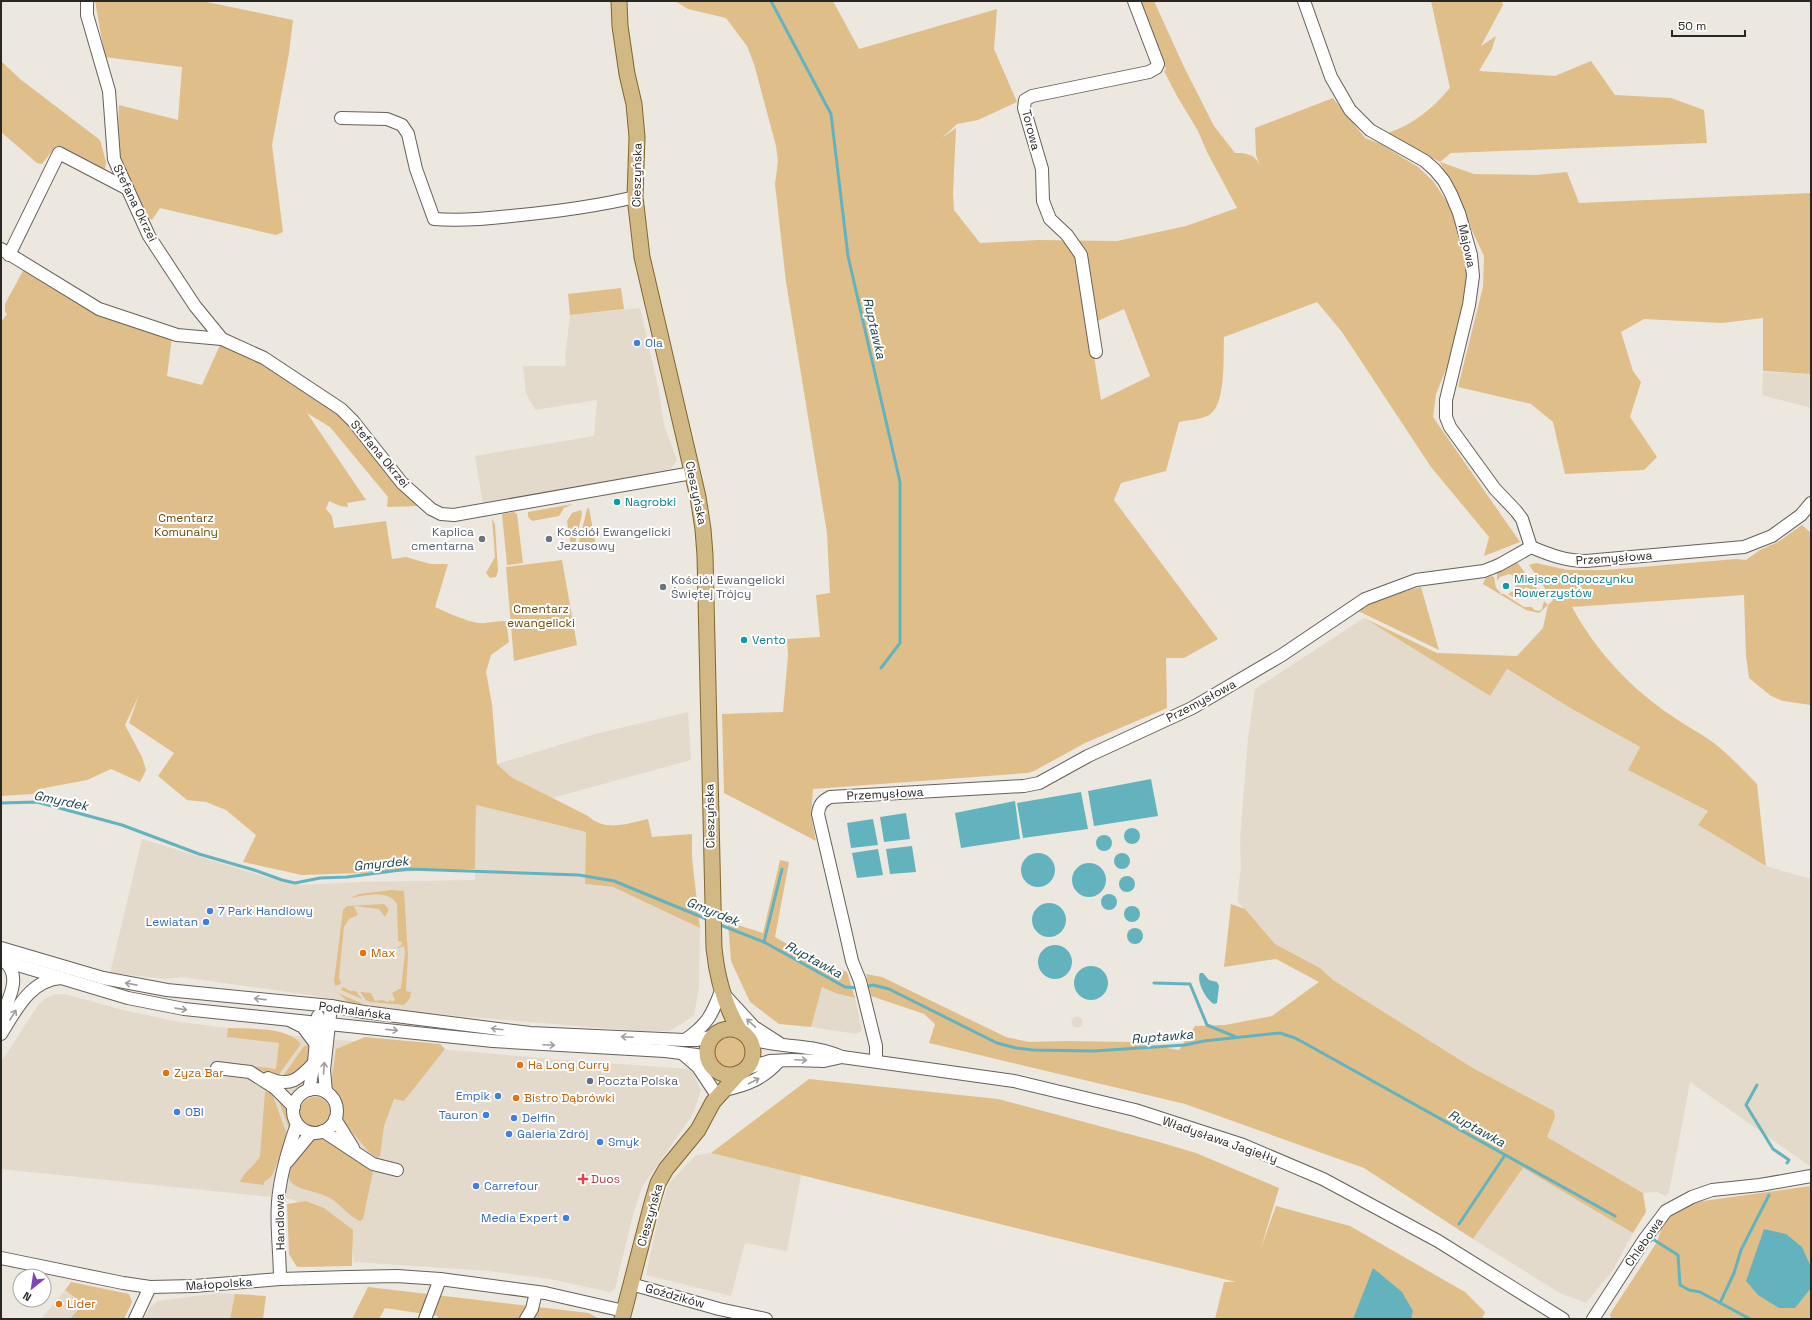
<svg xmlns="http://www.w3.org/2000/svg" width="1812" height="1320" font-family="'Space Grotesk',sans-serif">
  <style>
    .built { fill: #e4dacc }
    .green { fill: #e0be8a; fill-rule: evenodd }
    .water { fill: #63b3bf }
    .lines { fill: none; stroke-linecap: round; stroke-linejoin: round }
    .stream { stroke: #63b3bf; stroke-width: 3 }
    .minor-casing { stroke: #656059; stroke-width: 14 }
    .major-casing { stroke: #82672d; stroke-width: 17 }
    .minor { stroke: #fff; stroke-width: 12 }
    .major { stroke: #d1b884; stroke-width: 15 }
    .oneway { stroke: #9f9e9c }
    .shop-dot { fill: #3f7fe0; stroke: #fff; stroke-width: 1.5 }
    .culture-dot { fill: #0f9aa8; stroke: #fff; stroke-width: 1.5 }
    .worship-dot { fill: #6b7280; stroke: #fff; stroke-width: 1.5 }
    .food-dot { fill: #e8710a; stroke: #fff; stroke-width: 1.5 }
    .service-dot { fill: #5c6f8a; stroke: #fff; stroke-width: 1.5 }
    .health-dot { fill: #e0444e; stroke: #fff; stroke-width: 1.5 }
    .labels { text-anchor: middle; stroke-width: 4; stroke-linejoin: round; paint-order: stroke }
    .street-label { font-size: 12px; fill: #292724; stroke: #fff }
    .shop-label { font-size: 12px; fill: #366cbe; stroke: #fff; text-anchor: start }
    .culture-label { font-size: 12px; fill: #0d838f; stroke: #fff; text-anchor: start }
    .park-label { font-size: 12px; fill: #6e4c08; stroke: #fff }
    .worship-label { font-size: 12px; fill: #5b616d; stroke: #fff; text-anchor: start }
    .food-label { font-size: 12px; fill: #c56008; stroke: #fff; text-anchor: start }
    .service-label { font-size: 12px; fill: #4e5e75; stroke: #fff; text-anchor: start }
    .health-label { font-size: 12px; fill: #be3a42; stroke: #fff; text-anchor: start }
    .water-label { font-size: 13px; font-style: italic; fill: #1b4147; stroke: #fff }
  </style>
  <rect width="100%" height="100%" fill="#ece7df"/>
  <g class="built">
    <polygon points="640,308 659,391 664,425 677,460 671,469 483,504 475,456 594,436 597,400 535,410 526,393 523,366 566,366 565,358 570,315"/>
    <polygon points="1763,372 1811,374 1811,408 1762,395"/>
    <polygon points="1364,618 1490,696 1506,669 1572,709 1640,747 1628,770 1708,811 1698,825 1766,866 1811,879 1811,1167 1690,1082 1669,1193 1665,1196 1657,1192 1643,1193 1547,1137 1555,1117 1553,1111 1473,1068 1333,980 1320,968 1275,944 1238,902 1238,890 1241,868 1240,840 1248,738 1255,689"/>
    <polygon points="688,712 691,760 552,798 511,777 497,764 595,734"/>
    <polygon points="476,805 587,832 585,884 613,887 700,928 699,987 694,1016 669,1031 641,1031 407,1012 303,994 181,977 166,979 110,973 142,839 266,877 301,885 356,882 475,880"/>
    <polygon points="822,987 835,993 855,998 862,1030 857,1034 811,1027"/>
    <polygon points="56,994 65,994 123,1010 179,1022 295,1036 562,1060 691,1069 701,1090 693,1114 642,1187 633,1215 615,1289 610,1292 550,1279 489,1271 354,1262 352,1234 322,1210 290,1199 1,1169 1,1062 39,1004 46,998"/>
    <circle cx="1077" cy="1022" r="5.5"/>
    <polygon points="711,1153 801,1175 787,1251 745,1243 731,1296 646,1275 660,1209 669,1183 696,1155"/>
    <polygon points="1523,1168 1633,1233 1613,1270 1586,1303 1560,1293 1473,1239"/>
    <polygon points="65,1290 78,1300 80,1307 70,1319 41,1319"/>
    <polygon points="219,1293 235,1294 230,1319 144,1319 150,1307 158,1301"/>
  </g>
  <g class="green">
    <polygon points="95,1 202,1 293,20 289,53 272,145 283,232 276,235 160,208 152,220 149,218 117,157 119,105 178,120 182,67 105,57"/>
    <path d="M675,1H833L859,49L997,9L994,49L1017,102L978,120L957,124L942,138L956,128L953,194L954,210L980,243L1038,240L1117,241L1186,226L1237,208L1207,152L1198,131L1177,96L1164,71L1166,69L1137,1H1154L1184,67L1214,126L1235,153C1247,153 1254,154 1260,165L1256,155L1255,128L1333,98L1365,138L1381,144L1418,167L1433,181L1449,205L1471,270L1459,337L1436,394L1433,417L1520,542L1484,556L1489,537L1431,467L1342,332L1317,302L1224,337C1223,355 1227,409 1207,416C1199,420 1188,420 1179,422L1166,471L1121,483L1114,500L1218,639L1184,658H1166L1167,708L1085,743L1034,771L1027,773L813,789L811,815L816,841L724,793L722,714L783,712L788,656L787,639L820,637L816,595L830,593L827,533L786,282L775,184L778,161L776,146L754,64L747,46L726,18L688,9ZM1124,309L1150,376L1101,400L1089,325Z"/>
    <path d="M1431,1H1502L1503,5L1481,46L1496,36L1492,49L1479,71L1555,76L1591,61L1615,95L1671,98L1704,110L1707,143L1451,153L1440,162L1474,174L1536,175L1567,172L1579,203L1811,193V374L1763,371V318L1722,323L1644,319L1621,332L1633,371L1641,382L1630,417L1657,457L1644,470L1565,474L1553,422L1531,404L1458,387L1483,287L1484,256L1440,162L1388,133C1414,124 1432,109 1450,88Z"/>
    <polygon points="1,61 20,79 100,140 106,162 105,170 56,146 42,164 37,163 1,132"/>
    <path d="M24,269L172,337L167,376L202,385L221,343L259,360L322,402L348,422L419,506L387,507L388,497L330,427L307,413L366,500L347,503L348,507L340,506L329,501L326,509L332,516L334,528L386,521L392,559L406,557L430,564H448L435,607C446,612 473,625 485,623C493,622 498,621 506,621L509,642L491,655L486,672L492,704L497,764L511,777L588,816C606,832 625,824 648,819L652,837L692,834V858L700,928L613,887L585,884L586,832L476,805L475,869L302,875L243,862L256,835L226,810L206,802L187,800L158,776L174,753L129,723L139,695L125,725L142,757L146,770L140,782L111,769L87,780L39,789L33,794L1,796V322L7,314L5,312V304Z"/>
    <polygon points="621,288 624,309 570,315 568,294"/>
    <polygon points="573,504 564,508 559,516 532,521 528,517 528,512"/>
    <polygon points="589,508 596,546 594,549 581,551 577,550 587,509"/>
    <polygon points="581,510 582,514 574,548 571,547 567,521 572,513"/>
    <polygon points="514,512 517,514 523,563 507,565 502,514"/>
    <polygon points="492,518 495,525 498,571 496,577 490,578 486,573 495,557"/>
    <path d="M1802,525L1811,533V705L1783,701L1771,696L1749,678L1746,656L1744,595L1572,607C1596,651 1630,688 1672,716C1687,727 1705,735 1720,748C1733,759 1745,772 1757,784L1766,866L1698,825L1708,811L1628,770L1640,747L1572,709L1507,669L1490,696L1364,618L1437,653L1517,656L1543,628L1548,605L1553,600L1529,565L1536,563L1568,570H1605L1736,559L1746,560L1760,550L1778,542Z"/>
    <polygon points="562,560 577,645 514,661 506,567"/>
    <path d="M1516,561L1542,595L1539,600L1536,592L1526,587C1523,589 1518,595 1517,599L1519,601L1508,594L1513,591L1517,583L1512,575L1509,574L1500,577L1497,581V573Z"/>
    <polygon points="1491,576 1494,577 1496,588 1501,593 1500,594 1504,594 1524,607 1532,607 1534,610 1539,611 1542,609 1544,601 1548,605 1539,613 1526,610 1483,584 1485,579"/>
    <polygon points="1421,587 1439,650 1356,610 1383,597"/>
    <polygon points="780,860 789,862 775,937 815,960 847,972 855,998 835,993 822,987 811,1027 779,1024 750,1002 731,961 728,922 763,933"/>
    <path d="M391,890L404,891L408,955L406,991L411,992L410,998L404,1005L370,1002L366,1000L360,992L371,993L375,1001L382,1000L388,1002L390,1000L392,1002L395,1000L392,993L401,988L405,952L404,946L399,948L397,947L401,946L402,942L398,941L397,904C388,889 364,896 350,898L359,894Z"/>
    <polygon points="384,904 389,909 385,917 379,909 354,906 358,915 349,919 344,927 339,977 341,984 335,986 334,981 343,910 347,906"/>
    <polygon points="1231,904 1245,909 1275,944 1320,968 1333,980 1473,1068 1554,1111 1555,1117 1547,1137 1643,1193 1646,1212 1633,1233 1523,1168 1473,1239 1364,1168 1185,1104 929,1043 935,1024 924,1014 871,996 866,974 882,977 1006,1037 1029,1042 1067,1041 1130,1042 1179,1050 1195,1026 1225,1025 1272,1016 1319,982 1276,959 1224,967"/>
    <polygon points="343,987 350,991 356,991 362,999 341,990"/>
    <polygon points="338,993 361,1003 361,1004 347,1001"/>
    <path d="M228,1028C249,1029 287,1026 301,1044L277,1077L251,1066L276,1069L279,1043L227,1037Z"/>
    <circle cx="731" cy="1051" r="16"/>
    <polygon points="365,1037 440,1044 445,1049 404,1101 394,1099 384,1126 380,1156 377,1158 368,1151 346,1125 342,1119 341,1102 331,1085 336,1049"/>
    <polygon points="309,1045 309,1057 302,1071 281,1079 304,1046"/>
    <polygon points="809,1079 998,1099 1159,1142 1196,1153 1279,1188 1261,1248 1276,1206 1350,1226 1465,1292 1485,1312 1482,1319 1215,1319 1224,1282 1236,1282 711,1153"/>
    <path d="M265,1092L272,1093L287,1135L273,1174L270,1178L264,1182V1185L240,1182C243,1172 255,1166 260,1156Z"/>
    <path d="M276,1093C287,1105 295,1116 291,1134Z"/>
    <circle cx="315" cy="1112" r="15"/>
    <path d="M317,1136H326L332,1140L373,1172L363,1219L360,1221C348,1216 340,1203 328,1197C304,1186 274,1191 298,1155C304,1145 306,1140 317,1136Z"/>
    <polygon points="1811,1186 1811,1319 1611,1319 1610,1314 1657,1242 1664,1221 1668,1215 1696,1202"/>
    <polygon points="306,1201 324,1208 353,1230 352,1266 297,1267 289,1254 287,1204"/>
    <polygon points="71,1282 129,1294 132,1302 124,1319 70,1319 80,1307 78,1300 65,1290"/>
    <polygon points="368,1287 589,1313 599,1319 437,1319 438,1316 385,1308 379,1319 352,1319"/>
    <polygon points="235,1294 266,1296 263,1319 230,1319"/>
  </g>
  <g class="water">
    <polygon points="1151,779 1158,816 1094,826 1088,791"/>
    <polygon points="1081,792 1088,829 1023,838 1017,803"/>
    <polygon points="1015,801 1020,839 961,848 955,813"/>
    <polygon points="906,813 910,839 884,842 880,817"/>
    <polygon points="873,819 878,845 851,848 847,823"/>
    <circle cx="1132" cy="836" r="8"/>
    <circle cx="1104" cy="843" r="8"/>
    <polygon points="912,846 916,872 890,874 886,849"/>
    <polygon points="878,849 883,875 857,878 852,853"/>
    <circle cx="1038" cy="870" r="17"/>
    <circle cx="1122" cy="861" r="8"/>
    <circle cx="1089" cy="880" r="17"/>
    <circle cx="1127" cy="884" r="8"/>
    <circle cx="1109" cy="902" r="8"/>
    <circle cx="1049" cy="920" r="17"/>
    <circle cx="1132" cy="914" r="8"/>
    <circle cx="1135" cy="936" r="8"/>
    <circle cx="1055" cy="962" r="17"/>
    <circle cx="1091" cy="983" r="17"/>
    <path d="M1200,973H1203L1209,980L1217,982L1219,986L1217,1003L1214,1004C1206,1000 1196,981 1200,973Z"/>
    <polygon points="1764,1229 1786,1234 1802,1247 1811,1267 1811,1288 1795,1308 1779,1308 1758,1295 1746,1281"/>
    <polygon points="1373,1268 1402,1292 1413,1311 1411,1319 1353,1319"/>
  </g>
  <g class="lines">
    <g class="stream">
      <polyline points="771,1 831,114 848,256 900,482 900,643 881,668"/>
      <polyline points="1,803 37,802 122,825 199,854 254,870 282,880 295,883 320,878 347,877 408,869 579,875 614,881 709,920"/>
      <polyline points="718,924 764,942 845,987 859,988"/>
      <polyline points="764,942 782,869"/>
      <polyline points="1154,983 1190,984 1207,1025 1236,1037"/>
      <polyline points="865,987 873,985 889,989 997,1043 1016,1048 1033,1050 1094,1051 1185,1045 1204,1041 1280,1033 1295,1038 1308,1045 1615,1216"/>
      <polyline points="1757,1085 1746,1105 1773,1149 1789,1160 1787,1163"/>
      <polyline points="1459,1224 1505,1155"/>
      <polyline points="1651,1238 1678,1255 1680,1285 1689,1290 1700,1292 1750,1319"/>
      <polyline points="1720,1303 1734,1273 1741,1250 1769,1195"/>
    </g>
    <g class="minor-casing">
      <g id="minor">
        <polyline points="87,1 87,15 109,91 114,159 149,236 195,306 222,339 264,358 341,409 353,421 402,483 431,509 441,514 454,515 692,473"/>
        <polyline points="1304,1 1331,77 1350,110 1370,130 1425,161 1435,170 1444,181 1451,194 1459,213 1471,255 1473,276 1469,305 1446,400 1446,417 1450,427 1495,489 1516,511 1522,519 1531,547"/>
        <path d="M341,118L387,119L402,125L408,134L416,169L434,219C460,221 485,219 511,216C553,212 594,207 635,197"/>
        <polyline points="1,249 99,309 177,335 222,339"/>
        <polyline points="9,255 59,153 126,188"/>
        <polyline points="1096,352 1081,255 1067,235 1050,219 1043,201 1042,169 1024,108 1025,100 1032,96 1149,72 1156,68 1158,64 1134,1"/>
        <polyline points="1,948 103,978 167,990 331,1006 364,1012 530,1033 684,1040 697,1040 714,1036"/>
        <polyline points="1,960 128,998 184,1009 493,1041 665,1051 697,1055 710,1061"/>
        <path d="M1,1018C8,1000 23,976 4,961"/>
        <polyline points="291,1021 303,1027 315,1043"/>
        <path d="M1,1034C16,1010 30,980 61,978"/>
        <path d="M748,1038C780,1049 812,1043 842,1057L1014,1081L1135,1110L1243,1145L1323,1179L1438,1241L1563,1319"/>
        <path d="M685,1040C707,1025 712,1015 721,991L754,1027L779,1043"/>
        <polyline points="683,1054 698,1067 714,1091"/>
        <path d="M876,1061V1046L860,981L852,961L845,930L818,814C819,805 822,801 830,797L1024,786L1039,783L1088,756L1192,708L1282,655L1365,599L1416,580L1484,571L1499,565L1531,547C1550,555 1566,561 1586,561L1744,547L1772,536L1801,515L1811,503"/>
        <polyline points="217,1068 250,1072 275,1088 294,1107"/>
        <polyline points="745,1069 770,1061 792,1060 824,1061 842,1057"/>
        <path d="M268,1078C290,1088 299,1079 314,1063"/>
        <circle cx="315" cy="1111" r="22"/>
        <polyline points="309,1090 314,1063 318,1016"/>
        <path d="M724,1090C747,1085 763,1079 779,1061"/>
        <polyline points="326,1092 324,1070 331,1006"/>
        <polyline points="335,1119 353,1148"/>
        <polyline points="323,1131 373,1164 397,1170"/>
        <polyline points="287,1162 311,1133"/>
        <polyline points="1,1258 123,1283 150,1287 194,1286 280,1279 348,1277 397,1276 440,1279 545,1293 624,1311"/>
        <path d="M280,1279C280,1254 276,1226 278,1202C280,1175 288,1149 297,1124"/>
        <polyline points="631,1284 719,1309 766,1319"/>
        <polyline points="135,1319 150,1287"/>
        <polyline points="425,1319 440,1279"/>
        <polyline points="526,1319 532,1309 536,1292"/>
        <polyline points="1593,1319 1644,1240 1666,1211 1692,1197 1712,1190 1760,1185 1811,1176"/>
      </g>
    </g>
    <g class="major-casing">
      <g id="major">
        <path d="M619,1L620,26L627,74L634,104L637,137L635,197L642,257L698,497L703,529L705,555L714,948C717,978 724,1005 740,1031"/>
        <circle cx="730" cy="1052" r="23"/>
        <polyline points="622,1319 652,1203 658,1183 666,1169 698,1130 713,1102 739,1073"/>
      </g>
    </g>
    <use href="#minor" class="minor"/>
    <use href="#major" class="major"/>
  </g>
  <defs><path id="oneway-shaft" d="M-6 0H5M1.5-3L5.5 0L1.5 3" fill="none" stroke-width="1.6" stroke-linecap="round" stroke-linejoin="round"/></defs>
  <g class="oneway">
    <use href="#oneway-shaft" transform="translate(131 984) rotate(-169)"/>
    <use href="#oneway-shaft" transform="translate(260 999) rotate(-174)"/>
    <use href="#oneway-shaft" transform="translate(181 1009) rotate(8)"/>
    <use href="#oneway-shaft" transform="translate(13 1015) rotate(-58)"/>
    <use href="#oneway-shaft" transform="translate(751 1023) rotate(-137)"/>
    <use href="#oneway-shaft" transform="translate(497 1029) rotate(-173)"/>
    <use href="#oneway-shaft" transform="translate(392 1030) rotate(6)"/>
    <use href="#oneway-shaft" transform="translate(627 1037) rotate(-177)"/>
    <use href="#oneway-shaft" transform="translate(549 1045) rotate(3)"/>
    <use href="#oneway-shaft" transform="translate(801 1060) rotate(3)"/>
    <use href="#oneway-shaft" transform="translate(324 1068) rotate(-86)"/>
    <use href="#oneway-shaft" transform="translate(754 1081) rotate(-28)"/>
  </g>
  <g class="shop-dot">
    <circle cx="637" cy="343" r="4"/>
    <circle cx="210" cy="911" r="4"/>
    <circle cx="206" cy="922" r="4"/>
    <circle cx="498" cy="1096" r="4"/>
    <circle cx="177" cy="1112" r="4"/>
    <circle cx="486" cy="1115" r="4"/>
    <circle cx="514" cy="1118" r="4"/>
    <circle cx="509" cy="1134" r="4"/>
    <circle cx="600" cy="1142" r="4"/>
    <circle cx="476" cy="1186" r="4"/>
    <circle cx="566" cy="1218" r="4"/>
  </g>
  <g class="culture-dot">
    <circle cx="617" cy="502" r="4"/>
    <circle cx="1506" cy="586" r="4"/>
    <circle cx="744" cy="640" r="4"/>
  </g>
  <g class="worship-dot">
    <circle cx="482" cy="539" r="4"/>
    <circle cx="549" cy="539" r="4"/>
    <circle cx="663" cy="587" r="4"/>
  </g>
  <g class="food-dot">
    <circle cx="363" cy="953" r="4"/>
    <circle cx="520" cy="1065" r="4"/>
    <circle cx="166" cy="1073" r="4"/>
    <circle cx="516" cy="1098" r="4"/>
    <circle cx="59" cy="1304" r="4"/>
  </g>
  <circle class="service-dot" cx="590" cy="1081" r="4"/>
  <path class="health-dot" d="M581 1173h4v4h4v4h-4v4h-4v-4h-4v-4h4z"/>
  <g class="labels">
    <g class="street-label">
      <text transform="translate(1031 130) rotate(76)" y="4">Torowa</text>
      <text transform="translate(637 175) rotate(-89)" y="4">Cieszyńska</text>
      <text transform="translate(135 203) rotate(64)" y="4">Stefana Okrzei</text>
      <text transform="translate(1467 246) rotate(78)" y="4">Majowa</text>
      <text transform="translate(380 454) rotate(50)" y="4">Stefana Okrzei</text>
      <text transform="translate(696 493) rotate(78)" y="4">Cieszyńska</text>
      <text transform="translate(1614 558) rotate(-4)" y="4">Przemysłowa</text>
      <text transform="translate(1201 701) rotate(-28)" y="4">Przemysłowa</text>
      <text transform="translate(885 794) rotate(-3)" y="4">Przemysłowa</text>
      <text transform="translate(710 816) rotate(-91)" y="4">Cieszyńska</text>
      <text transform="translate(355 1011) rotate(8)" y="4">Podhalańska</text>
      <text transform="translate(1220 1140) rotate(19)" y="4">Władysława Jagiełły</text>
      <text transform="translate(650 1215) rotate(-74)" y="4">Cieszyńska</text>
      <text transform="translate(280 1222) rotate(-91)" y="4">Handlowa</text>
      <text transform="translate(1644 1242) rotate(-55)" y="4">Chlebowa</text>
      <text transform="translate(219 1284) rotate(-4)" y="4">Małopolska</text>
      <text transform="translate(675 1296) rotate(16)" y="4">Goździków</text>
    </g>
    <g class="shop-label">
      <text x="645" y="347">Ola</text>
      <text x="218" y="915">7 Park Handlowy</text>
      <text x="198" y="926" text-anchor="end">Lewiatan</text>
      <text x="490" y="1100" text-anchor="end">Empik</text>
      <text x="185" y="1116">OBI</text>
      <text x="478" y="1119" text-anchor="end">Tauron</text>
      <text x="522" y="1122">Delfin</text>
      <text x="517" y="1138">Galeria Zdrój</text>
      <text x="608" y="1146">Smyk</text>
      <text x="484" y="1190">Carrefour</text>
      <text x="558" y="1222" text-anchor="end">Media Expert</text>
    </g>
    <g class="culture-label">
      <text x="625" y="506">Nagrobki</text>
      <text x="1514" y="583">Miejsce Odpoczynku<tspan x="1514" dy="14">Rowerzystów</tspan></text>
      <text x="752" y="644">Vento</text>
    </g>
    <g class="park-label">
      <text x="186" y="522">Cmentarz<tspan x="186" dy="14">Komunalny</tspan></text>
      <text x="541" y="613">Cmentarz<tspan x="541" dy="14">ewangelicki</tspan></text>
    </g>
    <g class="worship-label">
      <text x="474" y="536" text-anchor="end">Kaplica<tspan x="474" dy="14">cmentarna</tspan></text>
      <text x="557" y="536">Kościół Ewangelicki<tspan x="557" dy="14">Jezusowy</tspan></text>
      <text x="671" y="584">Kościół Ewangelicki<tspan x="671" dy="14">Świętej Trójcy</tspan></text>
    </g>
    <g class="food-label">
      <text x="371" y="957">Max</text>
      <text x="528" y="1069">Ha Long Curry</text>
      <text x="174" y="1077">Zyza Bar</text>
      <text x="524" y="1102">Bistro Dąbrówki</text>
      <text x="67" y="1308">Lider</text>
    </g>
    <g class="service-label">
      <text x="598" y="1085">Poczta Polska</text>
    </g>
    <g class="health-label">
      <text x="591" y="1183">Duos</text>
    </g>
    <g class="water-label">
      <text transform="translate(875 328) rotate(77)" y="5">Ruptawka</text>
      <text transform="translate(61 800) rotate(12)" y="5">Gmyrdek</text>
      <text transform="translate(381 863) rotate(-6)" y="5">Gmyrdek</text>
      <text transform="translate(713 911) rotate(22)" y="5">Gmyrdek</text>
      <text transform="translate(814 959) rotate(29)" y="5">Ruptawka</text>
      <text transform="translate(1162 1036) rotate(-5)" y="5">Ruptawka</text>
      <text transform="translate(1477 1128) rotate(29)" y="5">Ruptawka</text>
    </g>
  </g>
  <rect width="1812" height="1320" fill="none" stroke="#292724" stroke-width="4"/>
  <g transform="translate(32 1288) rotate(210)"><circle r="19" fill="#ffffff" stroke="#a9a9a7"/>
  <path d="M0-3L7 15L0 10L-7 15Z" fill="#8044ba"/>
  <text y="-6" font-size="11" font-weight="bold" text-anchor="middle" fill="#292724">N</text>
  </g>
  <path d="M1672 30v6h73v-6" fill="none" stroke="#292724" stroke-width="2"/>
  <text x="1678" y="30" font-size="12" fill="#292724" stroke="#ffffff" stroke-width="3" paint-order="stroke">50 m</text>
</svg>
